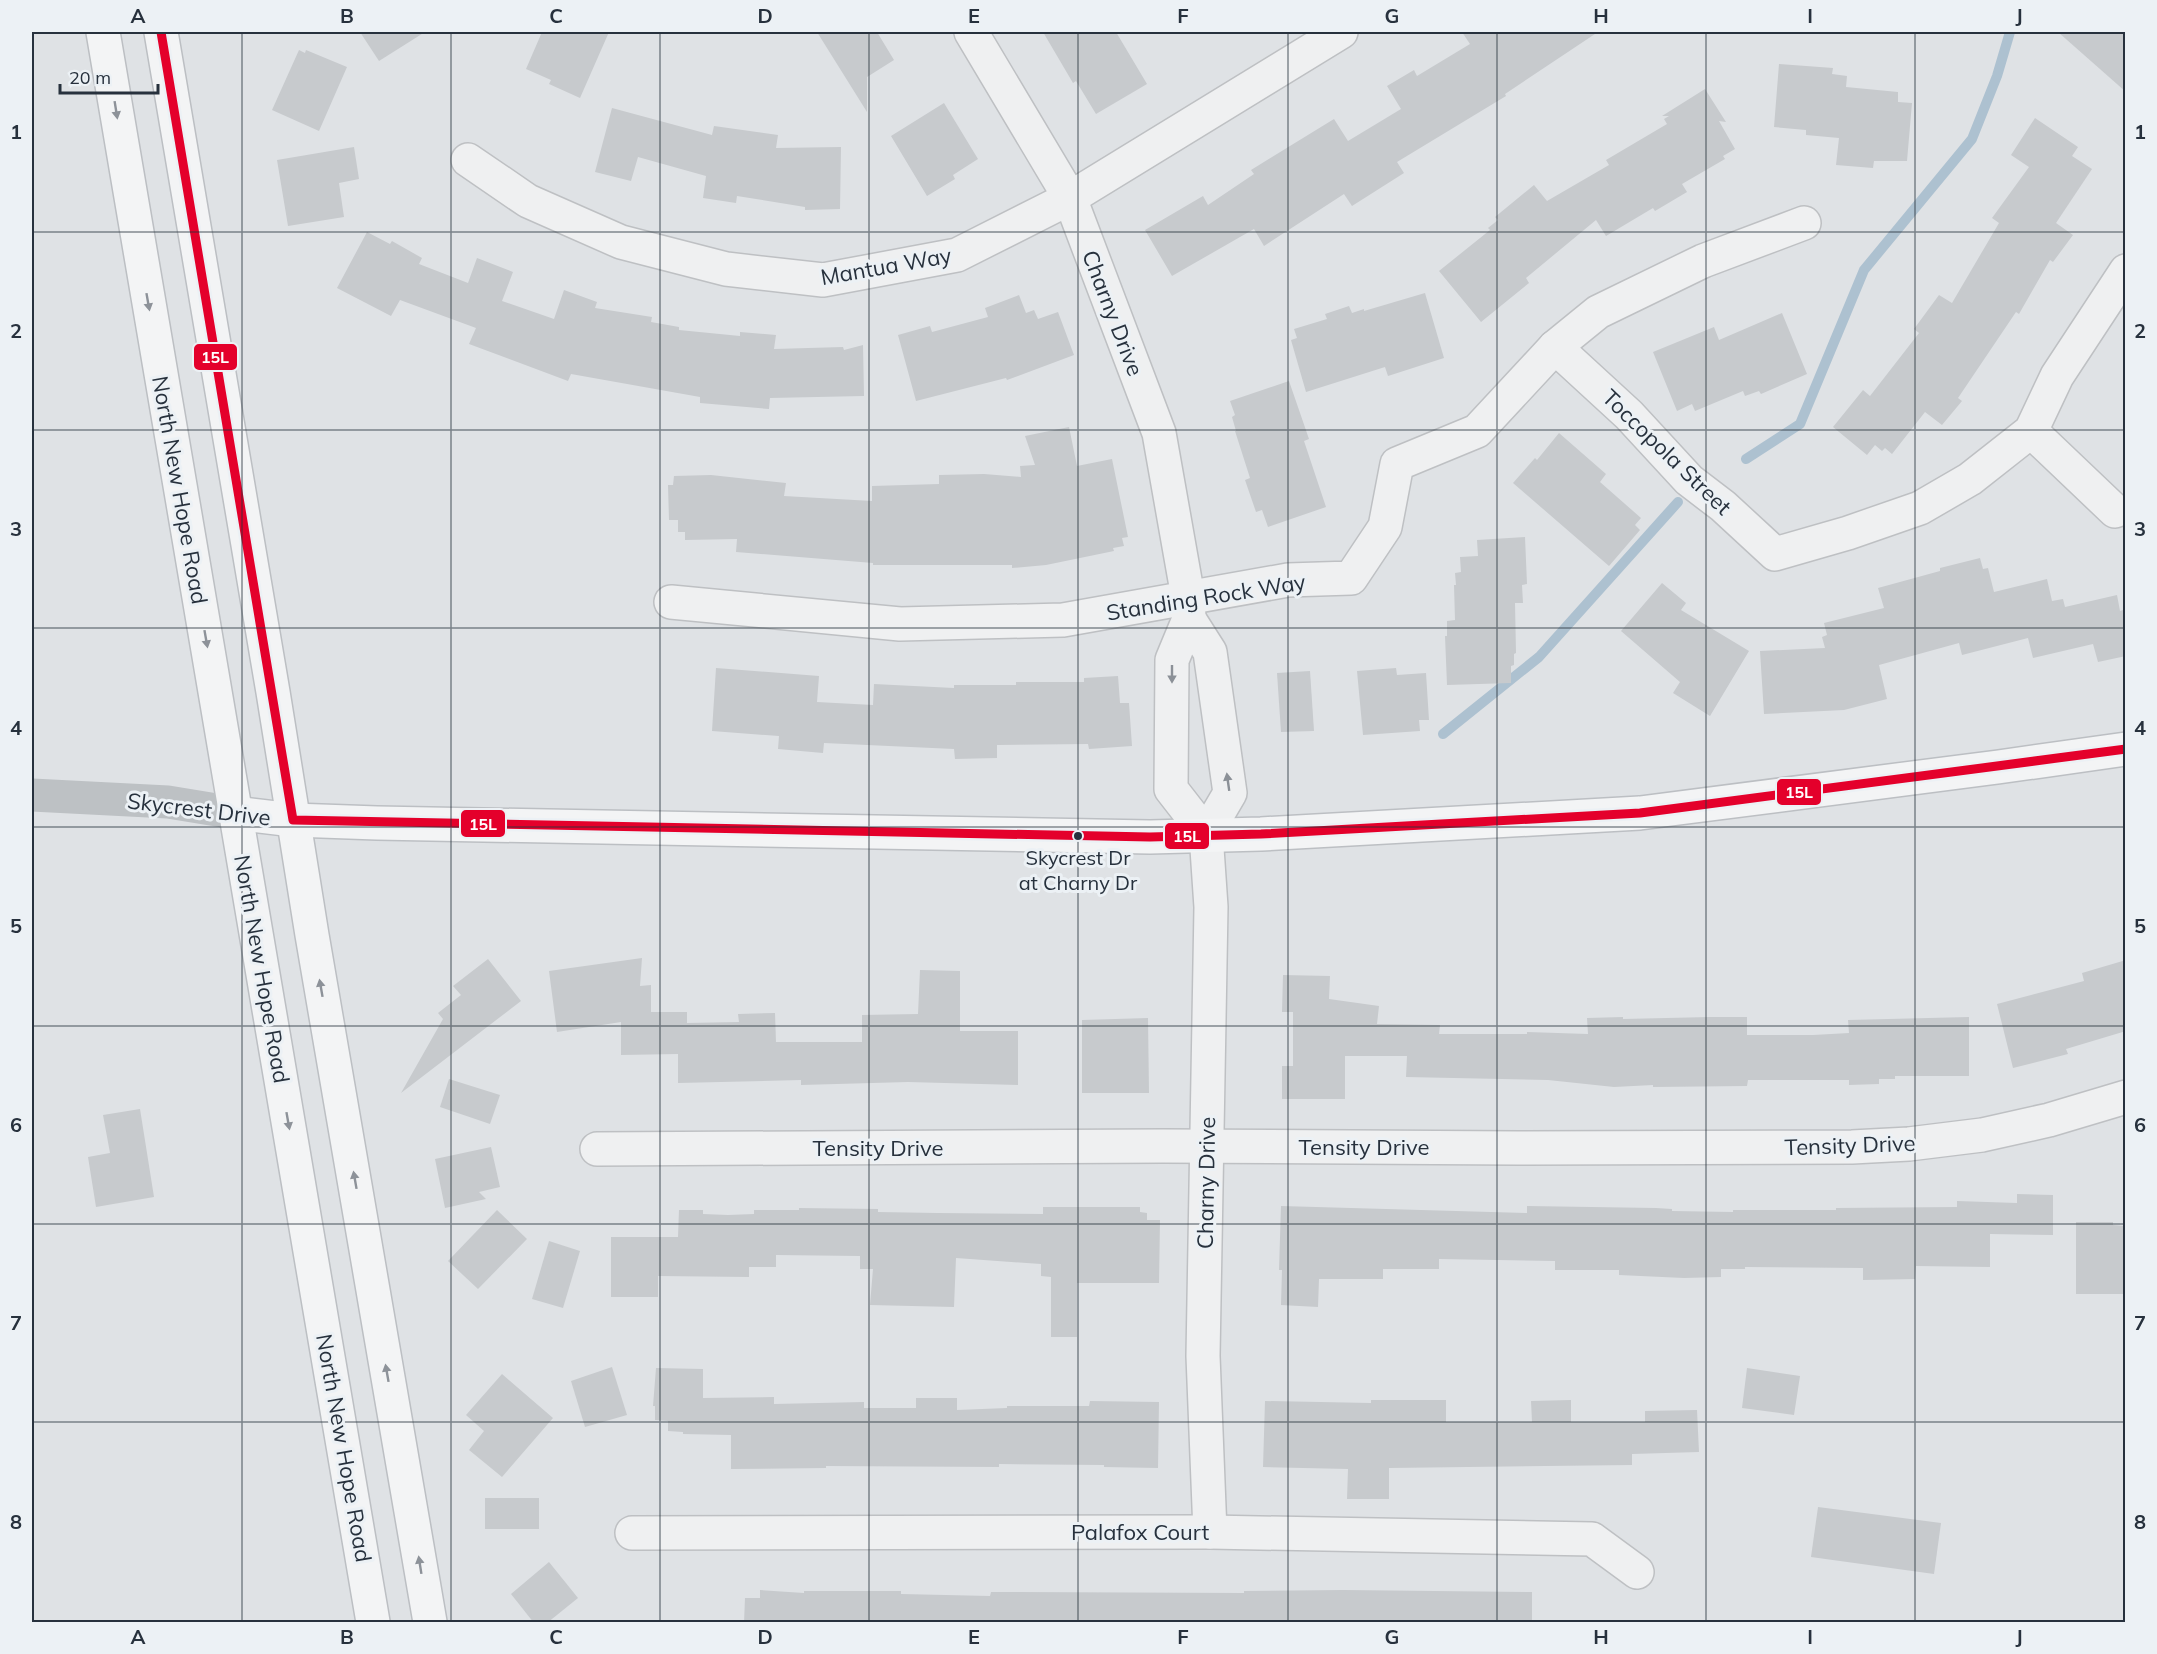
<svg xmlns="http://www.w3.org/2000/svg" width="2157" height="1654" font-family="Mulish,sans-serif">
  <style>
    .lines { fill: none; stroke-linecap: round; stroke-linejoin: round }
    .stream { stroke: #adc1d0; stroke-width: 10 }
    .building { fill: #c7cacd }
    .street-casing { stroke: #bec0c3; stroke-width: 36 }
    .primary-casing { stroke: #bcbfc3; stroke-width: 36 }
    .street { stroke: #eff0f1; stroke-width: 33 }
    .secondary { stroke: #bdc1c4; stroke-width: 33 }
    .primary { stroke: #f3f4f5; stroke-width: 33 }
    .bus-1-casing { stroke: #ecf1f5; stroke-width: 14 }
    .bus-1 { stroke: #e4002b; stroke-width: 9 }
    .oneway { fill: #8d9299 }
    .oneway2 { fill: #8b9097 }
    .grid { fill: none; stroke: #27313d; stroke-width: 1.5; stroke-opacity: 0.55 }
    .bus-dot { fill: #27313d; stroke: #ecf1f5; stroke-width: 2 }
    .labels { text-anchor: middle; stroke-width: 6; stroke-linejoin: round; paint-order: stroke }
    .bus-label { font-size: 20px; fill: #27313d; stroke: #ecf1f5 }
    .street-label { font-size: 22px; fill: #27313d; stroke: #ecf1f5 }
    .line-badge { stroke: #ecf1f5; stroke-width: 2 }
    .badge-label { font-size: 16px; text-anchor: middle; font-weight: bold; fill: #fff }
    .neatline { fill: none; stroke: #27313d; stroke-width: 2 }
    .grid-label { font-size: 20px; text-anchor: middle; font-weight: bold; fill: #27313d }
  </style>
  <rect width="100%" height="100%" fill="#dfe2e5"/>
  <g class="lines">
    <g class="stream">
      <polyline points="1746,459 1800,424 1864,270 1972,139 1997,76 2010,32"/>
      <polyline points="1443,734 1539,657 1678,502"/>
    </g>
  </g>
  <g class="building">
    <polygon points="360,32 425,32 379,61"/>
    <polygon points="542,32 609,32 580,98 549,84 551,80 526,69"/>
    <polygon points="817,32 877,32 894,60 867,77 867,112"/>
    <polygon points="1043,32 1116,32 1147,84 1096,114 1076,81 1073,83"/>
    <polygon points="1462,32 1598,32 1505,94 1506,96 1397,162 1404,173 1352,206 1344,194 1264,246 1254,229 1172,276 1145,230 1203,196 1208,205 1254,174 1251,170 1334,119 1348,141 1401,109 1387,86 1414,70 1417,76 1470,44"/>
    <polygon points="2058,32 2126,32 2126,92"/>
    <polygon points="299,50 305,53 306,50 347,67 319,131 272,110"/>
    <polygon points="1779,64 1833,68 1832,74 1847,76 1846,87 1898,92 1898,102 1912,103 1907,161 1874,161 1873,168 1836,165 1839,138 1806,135 1806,130 1774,127"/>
    <polygon points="1705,89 1726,122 1719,121 1735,149 1723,156 1725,159 1682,184 1687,192 1655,211 1653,208 1606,236 1596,220 1526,278 1529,283 1481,322 1439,271 1490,230 1488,228 1498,220 1495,217 1534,185 1547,201 1609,165 1606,160 1667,124 1664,119 1669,116 1662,116"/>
    <polygon points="944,103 978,159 953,175 955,179 927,196 891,136"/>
    <polygon points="612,108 712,135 714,126 778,135 776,148 841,147 840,209 805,210 805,207 737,196 736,203 703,198 706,176 638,157 631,181 595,172"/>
    <polygon points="2035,118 2078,147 2072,156 2092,169 2056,223 2073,235 2053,262 2050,260 2019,314 2016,312 1958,398 1962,401 1942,425 1925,412 1892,454 1885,448 1882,451 1875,445 1867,455 1833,427 1863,390 1870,396 1919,333 1914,329 1939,295 1952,303 1999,223 1992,218 2029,167 2011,155"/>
    <polygon points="354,147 359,179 339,183 344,217 288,226 277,160"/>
    <polygon points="367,232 390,244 392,241 422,258 419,264 468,283 477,258 513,272 502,301 554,319 564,290 597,302 595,308 652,317 651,322 679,327 679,330 740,336 740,332 776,335 774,349 843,347 844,350 863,345 864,396 770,398 769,409 700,403 700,397 571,374 568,381 469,344 476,328 400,300 391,316 337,288"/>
    <polygon points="1425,293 1444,358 1388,376 1385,367 1306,392 1291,340 1297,338 1294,329 1327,319 1325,314 1349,306 1352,313 1364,309 1364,311"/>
    <polygon points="1019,295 1026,313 1034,310 1038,319 1058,312 1074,355 1007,380 1006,378 916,401 898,335 930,326 932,332 988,317 985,308"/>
    <polygon points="1782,313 1807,374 1761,394 1759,391 1745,396 1743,391 1695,411 1692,404 1677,411 1653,352 1714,327 1719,340"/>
    <polygon points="1289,381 1309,439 1304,441 1326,507 1268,527 1262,510 1256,512 1245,480 1250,478 1235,431 1236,431 1232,417 1235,415 1230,401"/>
    <polygon points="1069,427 1077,466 1112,459 1128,537 1122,538 1124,546 1113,548 1114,551 1046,565 1012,568 1012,565 873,565 873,563 736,552 737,539 685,540 685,532 678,532 678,520 669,520 668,485 673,485 674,476 711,475 786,483 784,496 872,501 872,486 939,484 939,475 984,474 1021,477 1020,466 1035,465 1025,436"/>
    <polygon points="1559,433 1606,474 1600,482 1641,518 1635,525 1640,530 1609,566 1513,483 1535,458 1537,460"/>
    <polygon points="1525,537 1527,584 1522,585 1523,603 1515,603 1516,653 1514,654 1514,665 1511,666 1511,683 1447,685 1445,636 1447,636 1447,621 1455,620 1454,585 1456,585 1455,573 1461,572 1460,557 1478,556 1477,540"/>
    <polygon points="1980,558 1983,569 1988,568 1994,592 2047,579 2052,601 2063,599 2065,607 2117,595 2120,611 2126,609 2126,656 2098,662 2093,644 2033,658 2028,638 1962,655 1959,643 1879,665 1887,699 1844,710 1764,714 1760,651 1825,648 1822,637 1827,635 1824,623 1884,608 1878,588 1940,571 1940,568"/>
    <polygon points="1662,583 1686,603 1681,610 1749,651 1710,716 1673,693 1680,682 1621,631"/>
    <polygon points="716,668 819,676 817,702 873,705 874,684 954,688 954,685 1016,685 1016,682 1084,682 1084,678 1118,676 1120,703 1129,703 1132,746 1089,749 1088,744 997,745 997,758 955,759 954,749 824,743 823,753 778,749 779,736 712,731"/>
    <polygon points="1396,668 1397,675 1426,673 1429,720 1419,720 1420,731 1363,735 1357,671"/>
    <polygon points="1310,671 1314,731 1281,732 1277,673"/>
    <polygon points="642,958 640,986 651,985 651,1012 687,1012 687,1023 739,1022 738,1014 775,1013 776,1042 862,1042 862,1015 918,1014 920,970 960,971 960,1031 1018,1031 1018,1085 908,1082 801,1085 801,1080 678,1083 678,1054 621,1055 621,1022 557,1032 549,971"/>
    <polygon points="488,959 521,1001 401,1093 443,1019 438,1013 461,995 453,986"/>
    <polygon points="2126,960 2126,1031 2066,1049 2068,1054 2013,1068 1997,1004 2084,981 2082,973"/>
    <polygon points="1283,975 1330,976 1329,999 1379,1006 1377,1024 1440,1025 1439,1034 1527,1034 1527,1032 1588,1034 1587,1018 1623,1017 1623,1019 1710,1017 1747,1017 1747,1035 1813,1035 1849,1033 1848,1020 1969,1017 1969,1076 1895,1076 1895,1079 1879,1079 1879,1084 1849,1085 1849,1080 1748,1080 1747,1086 1653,1087 1653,1085 1614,1087 1548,1080 1406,1077 1407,1056 1345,1056 1345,1099 1282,1099 1282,1066 1293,1066 1293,1012 1282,1012"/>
    <polygon points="1148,1018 1149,1093 1082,1093 1082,1020"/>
    <polygon points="449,1079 500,1095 490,1124 440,1107"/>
    <polygon points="140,1109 154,1197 96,1207 88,1157 110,1153 103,1115"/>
    <polygon points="491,1147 500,1187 479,1192 486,1199 445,1208 435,1159"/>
    <polygon points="2017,1194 2053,1195 2053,1235 1990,1234 1990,1267 1916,1266 1915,1279 1863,1280 1863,1268 1745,1267 1745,1269 1721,1269 1721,1277 1684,1278 1619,1275 1619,1270 1555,1270 1555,1261 1439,1259 1439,1269 1383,1269 1383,1279 1319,1279 1318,1307 1281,1305 1282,1270 1279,1270 1281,1206 1527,1213 1527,1206 1656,1208 1672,1209 1672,1211 1733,1212 1733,1210 1836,1210 1836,1208 1957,1207 1957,1201 2017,1203"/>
    <polygon points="1043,1207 1140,1207 1140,1212 1147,1213 1147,1220 1160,1220 1159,1283 1077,1283 1077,1337 1051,1337 1051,1277 1041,1276 1041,1264 956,1258 954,1307 870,1305 873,1269 860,1269 860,1256 776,1255 776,1267 749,1267 749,1277 658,1276 658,1297 611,1297 611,1237 678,1237 679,1210 703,1210 703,1214 728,1215 754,1214 754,1210 799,1210 799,1208 878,1209 878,1212 937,1213 1043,1214"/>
    <polygon points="497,1210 527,1239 478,1289 448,1261"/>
    <polygon points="2076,1222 2113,1222 2113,1225 2126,1226 2126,1294 2076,1294"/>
    <polygon points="549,1241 580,1251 563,1308 532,1299"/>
    <polygon points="612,1367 627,1415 585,1427 571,1381"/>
    <polygon points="656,1368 703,1369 703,1398 774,1397 774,1404 864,1402 864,1408 916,1408 916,1398 957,1398 957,1410 1007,1408 1007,1406 1089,1406 1090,1401 1159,1402 1158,1468 1104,1467 1104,1465 999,1464 999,1467 826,1466 826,1468 731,1469 731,1435 683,1434 683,1432 668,1431 668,1421 655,1420 655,1406 653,1406"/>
    <polygon points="1747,1368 1800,1376 1794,1415 1742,1408"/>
    <polygon points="502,1374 553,1418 502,1477 469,1450 484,1431 466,1415"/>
    <polygon points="1371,1400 1446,1400 1446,1422 1532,1422 1531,1401 1571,1400 1571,1422 1645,1422 1645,1411 1697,1410 1699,1452 1632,1454 1632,1465 1389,1468 1389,1499 1347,1499 1348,1469 1263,1467 1265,1401 1371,1403"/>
    <rect x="485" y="1498" width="54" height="31"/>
    <polygon points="1818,1507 1941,1523 1934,1574 1811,1557"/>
    <polygon points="549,1562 578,1598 547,1623 534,1623 511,1594"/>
    <polygon points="760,1590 804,1593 804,1591 901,1591 901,1594 990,1596 991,1592 1244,1593 1244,1591 1343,1590 1532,1592 1532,1623 744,1623 745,1598 760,1598"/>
  </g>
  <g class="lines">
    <g class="street-casing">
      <g id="street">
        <polyline points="971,32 1070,198 1159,433 1188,597 1189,619 1172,660 1171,789 1206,834"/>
        <polyline points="468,160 528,201 621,242 726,269 823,280 957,255 1070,198 1341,32"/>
        <polyline points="1555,347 1629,415 1689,480 1723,506 1775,554 1848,533 1920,508 1970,479 2031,431 2057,376 2126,271"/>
        <polyline points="2031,431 2115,511"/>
        <polyline points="671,602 900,624 1063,620 1288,580 1351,578 1385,527 1397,464 1477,431 1555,347 1598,312 1703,261 1804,223"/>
        <polyline points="1189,619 1210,652 1230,793 1206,834 1211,907 1203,1356 1210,1532"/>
        <polyline points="597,1149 1163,1146 1518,1148 1852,1147 1909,1144 1982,1135 2049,1120 2126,1097"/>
        <polyline points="632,1533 1210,1532 1592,1539 1637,1572"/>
      </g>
    </g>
    <g class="primary-casing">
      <g id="primary">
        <polyline points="103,32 373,1622"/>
        <polyline points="161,32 273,692 312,935 430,1622"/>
        <polyline points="235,813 293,820 377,823 1150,837 1261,834 1640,813 1998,767 2126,749"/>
      </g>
    </g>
    <use href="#street" class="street"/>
    <polyline class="secondary" points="32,795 168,802 235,813"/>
    <use href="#primary" class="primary"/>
    <g class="bus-1-casing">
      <polyline id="bus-1" points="161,32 293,820 1150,837 1261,834 1640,813 2126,749"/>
    </g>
    <use href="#bus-1" class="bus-1"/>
  </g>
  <defs><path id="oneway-solid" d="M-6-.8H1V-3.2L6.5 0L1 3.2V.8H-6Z" transform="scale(1.5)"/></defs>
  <g class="oneway">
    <use href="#oneway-solid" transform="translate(116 110) rotate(81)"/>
    <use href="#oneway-solid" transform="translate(148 302) rotate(80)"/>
    <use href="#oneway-solid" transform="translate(206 639) rotate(80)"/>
    <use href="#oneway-solid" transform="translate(321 988) rotate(-100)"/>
    <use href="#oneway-solid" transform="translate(288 1121) rotate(80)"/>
    <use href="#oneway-solid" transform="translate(355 1180) rotate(-100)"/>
    <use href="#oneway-solid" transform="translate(387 1373) rotate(-100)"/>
    <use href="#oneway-solid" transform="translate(420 1565) rotate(-99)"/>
  </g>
  <g class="oneway2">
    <use href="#oneway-solid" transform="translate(1172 674) rotate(90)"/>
    <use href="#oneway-solid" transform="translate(1228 782) rotate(-98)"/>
  </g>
  <path class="grid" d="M242,32V1622M451,32V1622M660,32V1622M869,32V1622M1078,32V1622M1288,32V1622M1497,32V1622M1706,32V1622M1915,32V1622M32,232H2126M32,430H2126M32,628H2126M32,827H2126M32,1026H2126M32,1224H2126M32,1422H2126"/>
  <circle class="bus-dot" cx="1078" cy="836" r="5"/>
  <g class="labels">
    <g class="bus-label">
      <text x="1078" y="865">Skycrest Dr<tspan x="1078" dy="25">at Charny Dr</tspan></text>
    </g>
    <g class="street-label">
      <text transform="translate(886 266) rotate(-10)" y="8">Mantua Way</text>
      <text transform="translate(1113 313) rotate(69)" y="8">Charny Drive</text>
      <text transform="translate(1667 452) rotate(44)" y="8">Toccopola Street</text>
      <text transform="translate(180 490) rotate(80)" y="8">North New Hope Road</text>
      <text transform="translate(1206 597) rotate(-9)" y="8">Standing Rock Way</text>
      <text transform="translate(199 809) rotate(7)" y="8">Skycrest Drive</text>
      <text transform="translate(262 969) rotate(80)" y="8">North New Hope Road</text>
      <text transform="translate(1850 1145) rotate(-2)" y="8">Tensity Drive</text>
      <text x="1364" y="1155">Tensity Drive</text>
      <text x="878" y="1156">Tensity Drive</text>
      <text transform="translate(1206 1183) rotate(-89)" y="8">Charny Drive</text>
      <text transform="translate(344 1448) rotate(80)" y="8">North New Hope Road</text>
      <text x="1140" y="1540">Palafox Court</text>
    </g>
  </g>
  <g class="line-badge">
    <rect x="193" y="343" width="45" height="28" rx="6" fill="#e4002b"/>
    <rect x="1776" y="778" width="46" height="28" rx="6" fill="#e4002b"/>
    <rect x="460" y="809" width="46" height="29" rx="6" fill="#e4002b"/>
    <rect x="1164" y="822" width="46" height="28" rx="6" fill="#e4002b"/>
  </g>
  <g class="badge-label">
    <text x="215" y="363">15L</text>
    <text x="1799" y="798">15L</text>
    <text x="483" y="830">15L</text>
    <text x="1187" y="842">15L</text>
  </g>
  <rect width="2157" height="1654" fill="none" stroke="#ecf1f5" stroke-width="66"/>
  <path d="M60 84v9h98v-9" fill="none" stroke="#27313d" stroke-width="3"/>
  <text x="69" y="84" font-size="18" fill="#27313d" stroke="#ecf1f5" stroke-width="4.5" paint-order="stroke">20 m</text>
  <rect x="33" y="33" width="2091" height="1588" class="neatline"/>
  <g class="grid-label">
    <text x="138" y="23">A</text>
    <text x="347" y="23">B</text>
    <text x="556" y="23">C</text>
    <text x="765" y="23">D</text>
    <text x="974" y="23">E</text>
    <text x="1183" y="23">F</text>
    <text x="1392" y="23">G</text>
    <text x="1601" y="23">H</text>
    <text x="1810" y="23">I</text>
    <text x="2019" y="23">J</text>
    <text x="16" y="139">1</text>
    <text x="2140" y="139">1</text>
    <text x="16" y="338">2</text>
    <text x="2140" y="338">2</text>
    <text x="16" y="536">3</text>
    <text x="2140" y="536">3</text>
    <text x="16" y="735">4</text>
    <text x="2140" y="735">4</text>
    <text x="16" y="933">5</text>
    <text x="2140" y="933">5</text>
    <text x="16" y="1132">6</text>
    <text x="2140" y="1132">6</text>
    <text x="16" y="1330">7</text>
    <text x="2140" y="1330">7</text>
    <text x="16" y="1529">8</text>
    <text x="2140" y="1529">8</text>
    <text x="138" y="1644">A</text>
    <text x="347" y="1644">B</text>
    <text x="556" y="1644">C</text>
    <text x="765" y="1644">D</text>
    <text x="974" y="1644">E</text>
    <text x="1183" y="1644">F</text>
    <text x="1392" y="1644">G</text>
    <text x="1601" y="1644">H</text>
    <text x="1810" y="1644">I</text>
    <text x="2019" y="1644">J</text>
  </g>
</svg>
